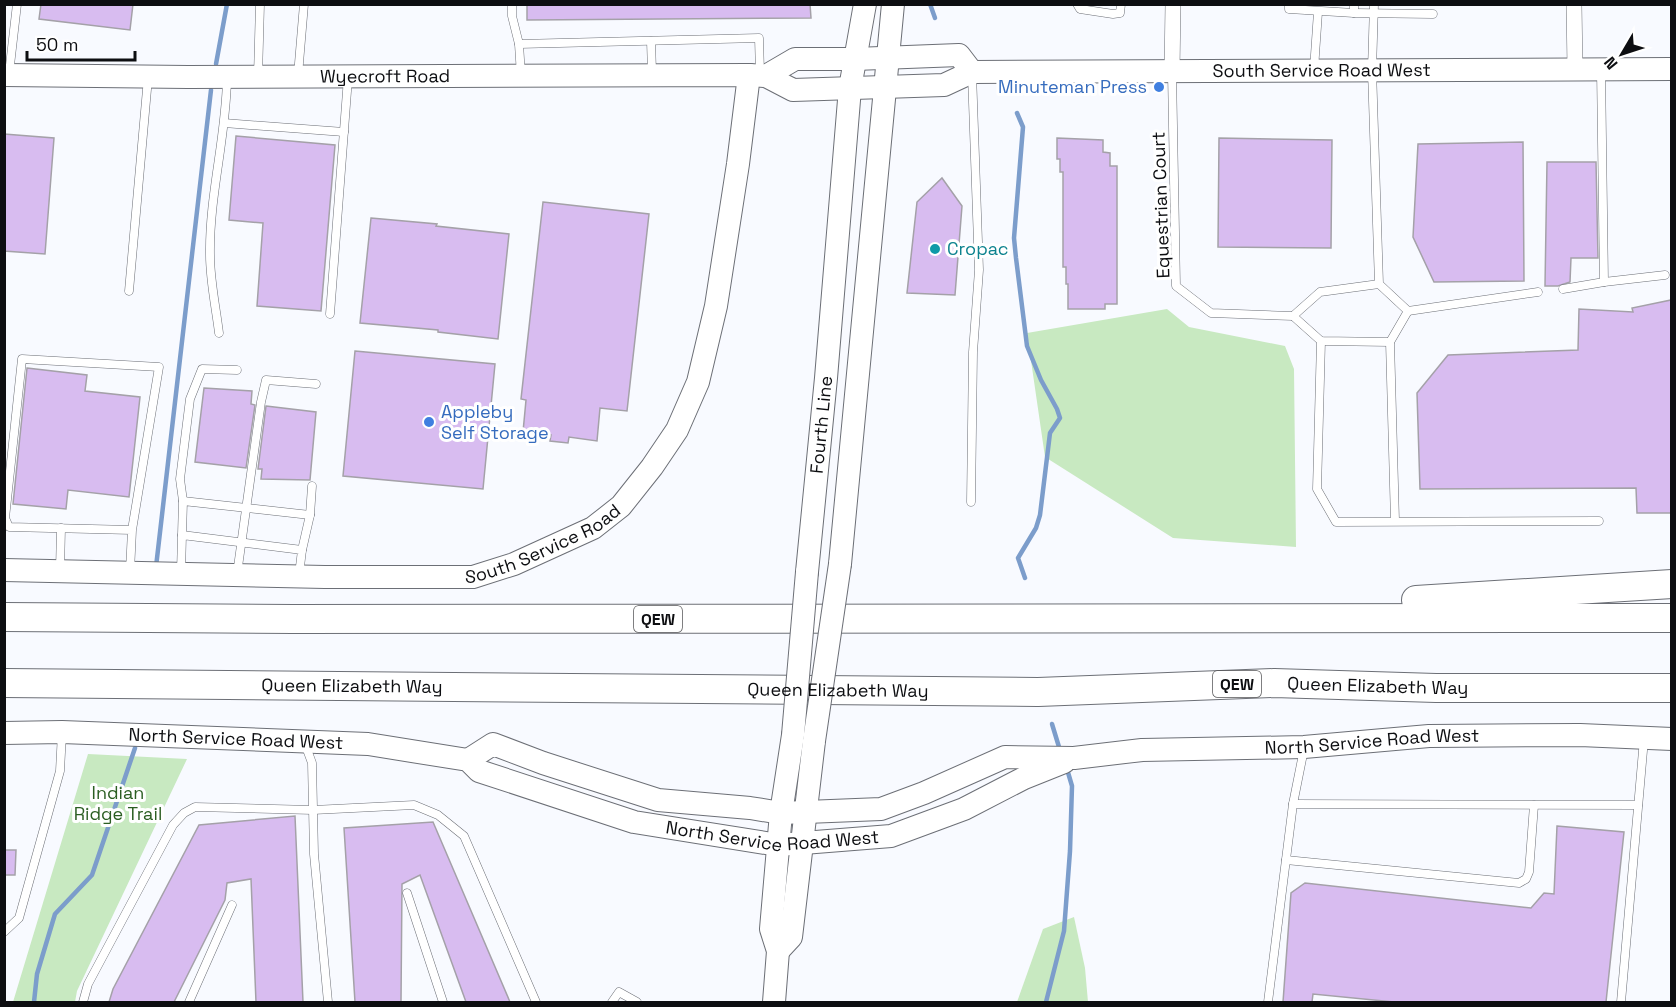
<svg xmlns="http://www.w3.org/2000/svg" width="1676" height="1007" font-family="'Space Grotesk',sans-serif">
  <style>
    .green { fill: #c8e9c1 }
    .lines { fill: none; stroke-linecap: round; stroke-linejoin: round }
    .stream { stroke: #7c9dcb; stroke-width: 4.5 }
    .building { fill: #d8bcf0; stroke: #a4a1a8; stroke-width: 1.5 }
    .lane-casing { stroke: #6c6f76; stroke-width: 9 }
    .street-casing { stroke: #6c6f76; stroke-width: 16 }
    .secondary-casing { stroke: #6c6f76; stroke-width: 24 }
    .highway-casing { stroke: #6c6f76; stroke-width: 30 }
    .lane { stroke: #fff; stroke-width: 8 }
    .street { stroke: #fff; stroke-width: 15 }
    .secondary { stroke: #fff; stroke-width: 22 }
    .highway { stroke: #fff; stroke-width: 28 }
    .secondary-bridge-casing { stroke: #6c6f76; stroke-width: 24; stroke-linecap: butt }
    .secondary-bridge { stroke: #fff; stroke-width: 22 }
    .shop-dot { fill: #3f7fe0; stroke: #fff; stroke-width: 2 }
    .culture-dot { fill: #0f9aa8; stroke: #fff; stroke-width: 2 }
    .labels { text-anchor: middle; stroke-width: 6; stroke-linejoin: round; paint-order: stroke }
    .shield { fill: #fff; stroke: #565658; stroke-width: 1.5 }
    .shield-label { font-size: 16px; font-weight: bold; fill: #0d0e11 }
    .street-label { font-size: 18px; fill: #0d0e11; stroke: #fff }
    .shop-label { font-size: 18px; fill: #366cbe; stroke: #fff; text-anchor: end }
    .culture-label { font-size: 18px; fill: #0d838f; stroke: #fff; text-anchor: start }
    .park-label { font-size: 18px; fill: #2b5e22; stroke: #fff }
  </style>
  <rect width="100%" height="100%" fill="#f8faff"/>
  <g class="green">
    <polygon points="1167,309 1189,327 1285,346 1294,369 1296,547 1173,538 1045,457 1027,333"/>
    <polygon points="88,754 187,759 77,991 75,1002 13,1002"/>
    <polygon points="1074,917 1085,968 1088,1002 1017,1002 1043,929"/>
  </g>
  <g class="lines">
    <g class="stream">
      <polyline points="930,4 935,18"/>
      <polyline points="216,64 227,4"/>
      <polyline points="1017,113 1023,127 1014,238 1016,258 1027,346 1041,380 1057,409 1060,418 1050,433 1040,515 1036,528 1018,558 1025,578"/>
      <polyline points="156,567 211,90"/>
      <polyline points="1052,724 1059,747"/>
      <polyline points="34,1002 37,974 55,914 92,875 135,748"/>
      <polyline points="1046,1002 1064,931 1070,851 1072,786 1067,769"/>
    </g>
  </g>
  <g class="building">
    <polygon points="41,4 133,4 130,30 39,19"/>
    <polygon points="527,4 810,4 811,18 527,20"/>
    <polygon points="4,134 54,138 45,254 4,251"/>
    <polygon points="236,136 335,145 321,311 257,306 263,223 229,220"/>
    <polygon points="1057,138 1103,140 1103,152 1110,153 1110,166 1117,166 1117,304 1105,304 1105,309 1068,309 1068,284 1066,284 1066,267 1063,267 1063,172 1060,172 1060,159 1057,159"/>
    <polygon points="1219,138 1332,140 1331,248 1218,247"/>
    <polygon points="1523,142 1524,281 1434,282 1413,237 1418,144"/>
    <polygon points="1547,162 1596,162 1598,258 1571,258 1570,282 1558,286 1545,286"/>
    <polygon points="942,178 962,206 955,295 907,293 917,202"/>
    <polygon points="543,202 649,214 627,411 600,408 597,441 569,437 568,443 550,441 551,435 523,432 526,400 521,399"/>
    <polygon points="371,218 437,224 436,226 509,234 498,339 438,332 438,330 360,323"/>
    <polygon points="1671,300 1671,513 1637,513 1636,488 1420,489 1417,393 1448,355 1578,350 1579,309 1633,312 1632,308"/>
    <polygon points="355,351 495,364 483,489 343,476"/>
    <polygon points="27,368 87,375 85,391 140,397 129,497 68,490 66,509 13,504"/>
    <polygon points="204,388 252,391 251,404 255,405 246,468 195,462"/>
    <polygon points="266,406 316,412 310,480 261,479 262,469 258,469"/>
    <polygon points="295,816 303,1002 256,1002 251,879 227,883 225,900 174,1002 109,1002 113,989 199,825"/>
    <polygon points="433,822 510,1002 466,1002 420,875 402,884 401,1002 355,1002 344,828"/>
    <polygon points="1557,826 1624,832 1606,1002 1394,1002 1313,994 1312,1002 1283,1002 1291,893 1305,883 1531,908 1544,893 1554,894"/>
    <polygon points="4,850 16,850 15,875 4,875"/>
  </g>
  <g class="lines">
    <g class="lane-casing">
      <g id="lane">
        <polyline points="512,4 512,16 519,44 521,75"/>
        <polyline points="1077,4 1080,9 1113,14 1120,13 1121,4"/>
        <polyline points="1289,4 1289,9 1354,13 1354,4"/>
        <polyline points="1374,4 1372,70 1379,284 1408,311 1390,342 1395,521"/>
        <polyline points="1354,13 1433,14"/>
        <polyline points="651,41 652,72"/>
        <polyline points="519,44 759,38 760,73"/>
        <polyline points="1314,69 1318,12"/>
        <polyline points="1601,70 1604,282"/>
        <polyline points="1172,73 1176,286 1211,313 1293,316"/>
        <polyline points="9,74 17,4"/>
        <polyline points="298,75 304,4"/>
        <polyline points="258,76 260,4"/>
        <polyline points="224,123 344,132"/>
        <polyline points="1563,289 1604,282 1665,275"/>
        <polyline points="129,291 148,78"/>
        <polyline points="1408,311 1538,292"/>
        <polyline points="330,314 348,78"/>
        <polyline points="1293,316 1321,341 1390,342"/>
        <polyline points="1293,316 1320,292 1379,284"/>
        <path d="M219,333C216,308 210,281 210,255C209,196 226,138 227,79"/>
        <polyline points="1321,341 1317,489 1336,522 1599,521"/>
        <polyline points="183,501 180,479 190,399 202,369 237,370"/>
        <polyline points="971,502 973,352 979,270 972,74"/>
        <polyline points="182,535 183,501 310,515"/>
        <polyline points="302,550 310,515 312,486"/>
        <polyline points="60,570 61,528"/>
        <polyline points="130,571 132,530 9,527 5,518 22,359 159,367 132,530"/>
        <polyline points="181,572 182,535 302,550 299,575"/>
        <polyline points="237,574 261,402 266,380 316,384"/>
        <polyline points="305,744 312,763 314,854 328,1002"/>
        <polyline points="1293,804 1638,805"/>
        <polyline points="1286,860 1519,883 1526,879 1529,872 1534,805"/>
        <polyline points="407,893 443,1002"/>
        <polyline points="4,932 19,918 60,771 62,733"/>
        <polyline points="83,1002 88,984 173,825 184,813 195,807 313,810 414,805 438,815 464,836 536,1002"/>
        <polyline points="189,1002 232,905"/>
        <polyline points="612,1002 619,992 637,1002"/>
        <polyline points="1268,1002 1293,804 1304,749"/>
        <polyline points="1621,1002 1644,739"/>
      </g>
    </g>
    <g class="street-casing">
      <g id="street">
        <polyline points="1574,4 1575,69"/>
        <polyline points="1172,71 1173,4"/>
      </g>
    </g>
    <g class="secondary-casing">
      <g id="secondary">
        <path id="s1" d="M4,75L188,77L749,75L766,76L793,90L944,85L972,72L1672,69"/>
        <polyline points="766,76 795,59 855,59 959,55 972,72"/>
        <polyline points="840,564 893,4"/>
        <path id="s2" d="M4,570L325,577H473L514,564L593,528L621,506L652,467L677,430L698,382L716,306L738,164L749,75"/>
        <path id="s3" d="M807,572L826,378L850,88L865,4"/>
        <path id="s4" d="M4,733L62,732L368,744L468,760L479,771L634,822L778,845L891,836L964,809L1024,778L1064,762"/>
        <path id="s5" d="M468,760L493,744L543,763L658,800L750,808L781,813L881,809L924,793L1005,757L1074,758L1142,750L1304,747L1429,736L1580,735L1672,739"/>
        <polyline points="778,951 791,937 814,741"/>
        <polyline points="774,1002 778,951 771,929 781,813 793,735"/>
      </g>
    </g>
    <g class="highway-casing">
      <g id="highway">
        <polyline points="1416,600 1672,584"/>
        <polyline points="4,617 294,619 1672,618"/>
        <path id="s6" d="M4,683L1038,692L1274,683L1436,688H1672"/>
      </g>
    </g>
    <use href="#lane" class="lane"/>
    <use href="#street" class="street"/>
    <use href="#secondary" class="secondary"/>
    <use href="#highway" class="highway"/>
    <g class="secondary-bridge-casing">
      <g id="secondary-bridge">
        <polyline points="793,735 807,572"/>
        <polyline points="814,741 840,564"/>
      </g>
    </g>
    <use href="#secondary-bridge" class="secondary-bridge"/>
  </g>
  <g class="shop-dot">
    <circle cx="1159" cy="87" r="6"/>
    <circle cx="429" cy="422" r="6"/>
  </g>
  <circle class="culture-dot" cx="935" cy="249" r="6"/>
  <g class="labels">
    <g class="shield">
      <rect x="634" y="606" width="48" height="26" rx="4.5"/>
      <rect x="1213" y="671" width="48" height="26" rx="4.5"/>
    </g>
    <g class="shield-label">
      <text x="658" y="625">QEW</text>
      <text x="1237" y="690">QEW</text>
    </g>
    <g class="street-label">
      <text dy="6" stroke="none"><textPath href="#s1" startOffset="1324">South Service Road West</textPath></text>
      <text dy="6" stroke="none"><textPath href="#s1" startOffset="381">Wyecroft Road</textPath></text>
      <text transform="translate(1161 205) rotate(-92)" y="6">Equestrian Court</text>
      <text dy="6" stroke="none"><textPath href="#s3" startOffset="148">Fourth Line</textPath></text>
      <text dy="6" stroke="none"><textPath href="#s2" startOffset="546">South Service Road</textPath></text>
      <text dy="6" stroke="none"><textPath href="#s6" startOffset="1374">Queen Elizabeth Way</textPath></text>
      <text dy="6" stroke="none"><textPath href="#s6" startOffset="348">Queen Elizabeth Way</textPath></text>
      <text dy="6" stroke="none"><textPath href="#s6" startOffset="834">Queen Elizabeth Way</textPath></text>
      <text dy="6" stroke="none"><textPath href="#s4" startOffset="232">North Service Road West</textPath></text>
      <text dy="6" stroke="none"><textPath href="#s5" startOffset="930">North Service Road West</textPath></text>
      <text dy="6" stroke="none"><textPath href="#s4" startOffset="784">North Service Road West</textPath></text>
    </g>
    <g class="shop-label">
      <text x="1147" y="93">Minuteman Press</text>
      <text x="441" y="418" text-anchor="start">Appleby<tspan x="441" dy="21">Self Storage</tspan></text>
    </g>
    <g class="culture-label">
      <text x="947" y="255">Cropac</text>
    </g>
    <g class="park-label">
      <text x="118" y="799">Indian<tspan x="118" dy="21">Ridge Trail</tspan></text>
    </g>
  </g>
  <rect width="1676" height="1007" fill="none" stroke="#0d0e11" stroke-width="12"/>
  <g transform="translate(1622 54) rotate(231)" stroke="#ffffff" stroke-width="4.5" paint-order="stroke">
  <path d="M0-4.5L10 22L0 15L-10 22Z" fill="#0d0e11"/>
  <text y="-9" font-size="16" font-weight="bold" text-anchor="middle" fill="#0d0e11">N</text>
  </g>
  <path d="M27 51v9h108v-9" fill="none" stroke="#0d0e11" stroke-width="3"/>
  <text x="36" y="51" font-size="18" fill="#0d0e11" stroke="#ffffff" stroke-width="4.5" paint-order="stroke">50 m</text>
</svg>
